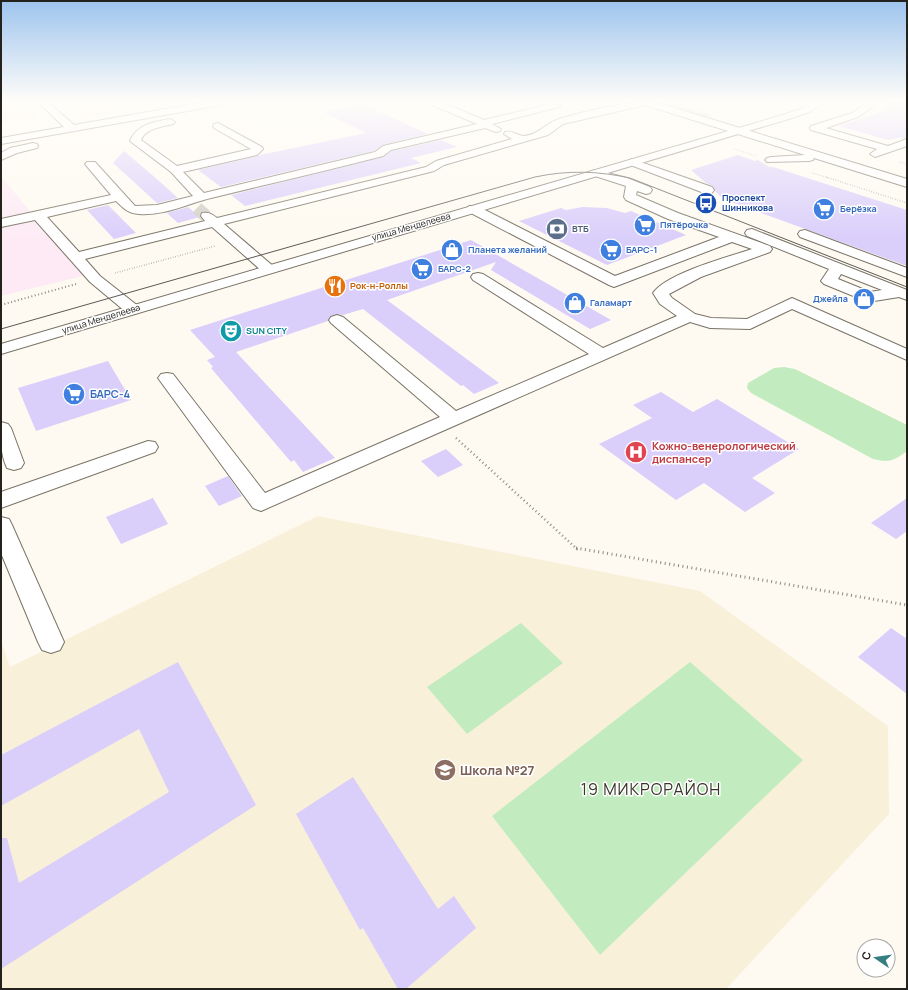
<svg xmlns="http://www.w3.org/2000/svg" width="908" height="990" font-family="Manrope,sans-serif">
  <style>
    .commercial { fill: #fdeaf5 }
    .education { fill: #f9f0da }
    .green { fill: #c2ecc0 }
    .building { fill: #dacefb }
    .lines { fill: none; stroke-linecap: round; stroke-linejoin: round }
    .minor-tunnel { stroke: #d2cfc7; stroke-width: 13; stroke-dasharray: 13 6; stroke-linecap: butt }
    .minor-casing { stroke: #797366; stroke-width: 2 }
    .major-casing { stroke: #797366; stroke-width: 2 }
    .path-far4 { stroke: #8e8b84; stroke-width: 1; stroke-dasharray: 0.5 1.5; stroke-linecap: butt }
    .path-far3 { stroke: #8e8b84; stroke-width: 1.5; stroke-dasharray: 0.5 2; stroke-linecap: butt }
    .path-far2 { stroke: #8e8b84; stroke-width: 2; stroke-dasharray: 1 2.5; stroke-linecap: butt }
    .path-far1 { stroke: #8e8b84; stroke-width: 2.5; stroke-dasharray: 1 3; stroke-linecap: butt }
    .path { stroke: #8e8b84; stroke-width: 3; stroke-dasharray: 1 3.5; stroke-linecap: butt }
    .minor { fill: #fff; fill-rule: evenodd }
    .major { fill: #fff; fill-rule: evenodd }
    .tram { stroke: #5c5953; stroke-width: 1 }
    .labels { text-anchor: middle; stroke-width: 3; stroke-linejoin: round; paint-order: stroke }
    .far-transit-label { font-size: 9px; font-weight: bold; fill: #164399; stroke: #fff; text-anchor: start }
    .far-shop-label { font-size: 9px; font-weight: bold; fill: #366cbe; stroke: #fff; text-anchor: start }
    .far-street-label { font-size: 9px; fill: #24221d; stroke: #fff }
    .far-service-label { font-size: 9px; font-weight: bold; fill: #4e5e75; stroke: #fff; text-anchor: start }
    .far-food-label { font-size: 9px; font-weight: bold; fill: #c56008; stroke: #fff; text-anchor: start }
    .far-culture-label { font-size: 9px; font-weight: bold; fill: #0d838f; stroke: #fff; text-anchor: start }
    .shop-label { font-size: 11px; font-weight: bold; fill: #366cbe; stroke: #fff; text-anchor: start }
    .health-label { font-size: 11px; font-weight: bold; fill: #be3a42; stroke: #fff; text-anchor: start }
    .near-education-label { font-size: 13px; font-weight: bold; fill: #785e54; stroke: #fff; text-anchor: start }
    .near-quarter-label { font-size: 16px; letter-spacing: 1px; fill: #393429; stroke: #fff }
  </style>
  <rect width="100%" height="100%" fill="#fefaf1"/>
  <polygon class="commercial" points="1,176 83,276 1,296"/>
  <g class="education">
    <polygon points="1,102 23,102 39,117 1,123"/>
    <polygon points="63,102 172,102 83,118"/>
    <polygon points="702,102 782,102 773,107 724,108"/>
    <polygon points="318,516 700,591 888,726 889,814 726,989 1,989 1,641 10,667"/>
  </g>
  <g class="green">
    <polygon points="652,102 671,102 713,115 702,117"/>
    <path d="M784,367L795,369L907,425V451C893,461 890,463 873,459L751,393L747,388L748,383L774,368Z"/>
    <polygon points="521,623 563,663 467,734 427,687"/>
    <polygon points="690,662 803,760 600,955 492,816"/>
  </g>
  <g class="building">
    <polygon points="883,102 899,102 907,104 907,138 902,139 901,137 889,140 838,126 887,110"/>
    <polygon points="362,104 428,134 383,145 374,151 221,187 198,170 257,156 260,155 366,133 323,112"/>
    <polygon points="441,140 457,147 411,158 421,163 245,206 231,195 383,157 392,151"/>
    <polygon points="124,151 158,180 178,198 157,203 113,163"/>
    <polygon points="738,155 755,161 758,160 769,167 773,167 907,210 907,266 723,199 715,191 713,186 706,183 691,170"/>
    <polygon points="108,205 136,233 114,239 87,210"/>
    <polygon points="188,207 200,217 178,223 167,213"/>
    <polygon points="582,207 607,208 625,213 631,211 686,235 607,265 519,221 561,208 566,210"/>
    <polygon points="471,240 611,320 590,329 491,270 496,262 387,300 499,383 474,394 463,385 461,386 363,309 343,315 337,314 331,316 328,321 236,352 335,458 303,472 294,460 291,462 211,368 213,367 207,360 215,357 190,330"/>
    <polygon points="108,361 131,400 36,431 18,388"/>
    <polygon points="661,392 693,412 717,399 799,449 752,478 775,493 745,512 704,483 676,500 599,444 652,418 633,405"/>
    <polygon points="446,449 463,465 438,477 421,461"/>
    <polygon points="228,476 242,496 219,506 205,486"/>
    <polygon points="153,498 168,524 121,544 106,517"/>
    <polygon points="907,498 907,531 896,539 871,523"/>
    <polygon points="891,628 907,639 907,694 858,657"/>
    <polygon points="178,662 256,805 1,969 1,838 7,838 19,883 169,792 139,729 1,806 1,755"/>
    <polygon points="353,777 438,909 454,896 476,928 406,989 398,989 363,928 360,930 296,814"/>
  </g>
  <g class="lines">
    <polyline class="minor-tunnel" points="197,208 206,216"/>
    <g class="minor-casing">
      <g id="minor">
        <polygon points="38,102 48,102 74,125 205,102 226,102 221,105 1,144 1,138 64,127"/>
        <path d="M428,102H441L484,120L546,105L542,102H556L561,105L559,107L492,124L501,129L500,131L496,132L485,128L391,150L383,156C325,171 268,184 211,198C187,204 164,216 139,214C128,213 124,209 116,201L47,217L79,252L205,221L201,216L202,213C209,212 212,214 217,218L426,167L436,161L512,139L504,134L505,132C512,130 516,135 523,136C537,136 546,123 559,119C589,110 624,102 655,102L907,179V187L814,158L813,160L809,161L767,162L765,160L767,158L771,157L805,155L645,105L563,124L548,135L444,165L434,171L224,224L273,266L275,269L273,272L268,273L263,272L212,227L85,259L100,276L138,306L140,309L138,312L132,314L126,312L90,282L35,220L1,227V219L111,195L85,164L87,162H95L135,206L157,205L193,196L171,172L130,141C137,124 154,122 170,119L175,122L173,124C162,127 146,128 141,140L177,166L251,149L214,128L213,126L214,124L218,123L262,147L263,149L257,155L183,172L204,193L375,152L383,146L477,124L430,104Z"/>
        <polygon points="868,102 879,102 858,117 826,128 888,146 907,139 907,146 875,157 870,154 877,149 811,130 810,128 811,126 852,113"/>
        <polygon points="33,143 37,144 38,146 37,148 17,153 1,160 1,153 10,148"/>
        <polygon points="632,159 712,187 714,190 712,193 704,193 628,164 626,162"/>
        <path d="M596,170L627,178L650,187L652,190L650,193L646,194L637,191L636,195L678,213L770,246L772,249L770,252L701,277L669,294L672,298L695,314L711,318L747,319L792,298L907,349V360L792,309L750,329L710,328L690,322L261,511L253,508L158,378L161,374L167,373L173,374L265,493L440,417L331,323L329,320L331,317L337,315L343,317L456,411L589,354L473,280L471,277L473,274L478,273L483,274L603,348L677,316L660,304L653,293C667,273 728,257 752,249L732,242L614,287L609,285L469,212L467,209L469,206H477L615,276L719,237L668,219L626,200L624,197L626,186L592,175L590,173L592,171Z"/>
        <path d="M752,229L907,290V300L899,297L868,302L824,284L821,281L829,269L747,236L745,233L747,230ZM841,274L882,290L870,292L838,279Z"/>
        <polygon points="805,230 907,268 907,277 800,237 798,234 800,231"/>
        <path d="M1,422L8,424L11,428L24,463L21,468L14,470L7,468C0,454 1,437 1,422Z"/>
        <polygon points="148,441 155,442 158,447 155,452 1,508 1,492"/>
        <polygon points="1,517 9,519 12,525 64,642 60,650 51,653 42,650 38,642 1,553"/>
      </g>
    </g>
    <g class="major-casing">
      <polygon id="major" points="813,102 825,102 809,112 792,118 1,354 1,344 786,114 803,108"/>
    </g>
    <g class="path-far4">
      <polyline points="729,108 732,112"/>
      <polyline points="730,112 753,110"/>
      <polyline points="734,149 756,156"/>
      <polyline points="899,162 907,164"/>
      <polyline points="812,173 829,178"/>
    </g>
    <g class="path-far3">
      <polyline points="826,177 907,203"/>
      <polyline points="115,273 215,246"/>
    </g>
    <polyline class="path-far2" points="1,305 76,284"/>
    <polyline class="path-far1" points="456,438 577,549 580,549"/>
    <polyline class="path" points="576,548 907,605"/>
    <use href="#minor" class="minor"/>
    <use href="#major" class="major"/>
    <path class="tram" d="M1,329L535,177C568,170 598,171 630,178L907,287"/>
  </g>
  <linearGradient id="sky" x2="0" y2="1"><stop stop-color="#9dc4ee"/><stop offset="0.42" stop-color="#fffdf9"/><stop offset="1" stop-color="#fffdf9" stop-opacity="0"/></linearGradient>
  <rect width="908" height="241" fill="url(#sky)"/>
  <defs>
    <g id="bus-disc" transform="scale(1.15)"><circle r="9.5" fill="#1a4fb4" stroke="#fff"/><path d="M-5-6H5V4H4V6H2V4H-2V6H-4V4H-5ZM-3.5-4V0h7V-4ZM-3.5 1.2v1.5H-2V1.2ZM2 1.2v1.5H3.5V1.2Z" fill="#fff"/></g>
    <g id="supermarket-disc" transform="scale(1.15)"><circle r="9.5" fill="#3f7fe0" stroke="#fff"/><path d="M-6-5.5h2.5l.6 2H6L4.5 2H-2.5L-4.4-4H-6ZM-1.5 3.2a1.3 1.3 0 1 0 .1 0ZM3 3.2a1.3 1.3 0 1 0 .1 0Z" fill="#fff"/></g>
    <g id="bank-disc" transform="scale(1.15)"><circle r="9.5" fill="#5c6f8a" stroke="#fff"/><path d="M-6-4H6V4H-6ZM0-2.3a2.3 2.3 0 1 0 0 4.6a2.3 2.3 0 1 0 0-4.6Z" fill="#fff"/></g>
    <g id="shop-disc" transform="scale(1.15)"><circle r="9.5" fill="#3f7fe0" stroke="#fff"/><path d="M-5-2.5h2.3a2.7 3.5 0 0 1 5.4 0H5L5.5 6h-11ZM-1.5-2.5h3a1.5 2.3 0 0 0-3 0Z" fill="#fff"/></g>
    <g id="restaurant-disc" transform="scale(1.15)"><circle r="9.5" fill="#e8710a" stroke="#fff"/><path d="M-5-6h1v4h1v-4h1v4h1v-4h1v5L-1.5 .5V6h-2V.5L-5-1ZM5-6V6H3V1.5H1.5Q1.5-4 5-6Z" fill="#fff"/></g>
    <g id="theatre-disc" transform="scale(1.15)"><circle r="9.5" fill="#0f9aa8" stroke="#fff"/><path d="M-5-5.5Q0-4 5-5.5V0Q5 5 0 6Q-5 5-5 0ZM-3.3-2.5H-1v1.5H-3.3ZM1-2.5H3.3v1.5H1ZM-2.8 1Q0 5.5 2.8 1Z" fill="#fff"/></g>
    <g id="hospital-disc" transform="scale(1.15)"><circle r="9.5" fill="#e0444e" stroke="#fff"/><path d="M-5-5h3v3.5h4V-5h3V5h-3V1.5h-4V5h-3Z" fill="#fff"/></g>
    <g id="school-disc" transform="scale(1.15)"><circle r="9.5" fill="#8d6e63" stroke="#fff"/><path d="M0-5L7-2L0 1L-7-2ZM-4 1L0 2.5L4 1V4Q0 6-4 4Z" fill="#fff"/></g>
  </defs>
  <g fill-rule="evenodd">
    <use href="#bus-disc" x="706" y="203"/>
    <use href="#supermarket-disc" x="824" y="209"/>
    <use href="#supermarket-disc" x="645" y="225"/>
    <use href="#bank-disc" x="557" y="229"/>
    <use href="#shop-disc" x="452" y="250"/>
    <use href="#supermarket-disc" x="611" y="250"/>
    <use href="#supermarket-disc" x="422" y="269"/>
    <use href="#restaurant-disc" x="335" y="286"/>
    <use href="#shop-disc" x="864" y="299"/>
    <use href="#shop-disc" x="575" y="303"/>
    <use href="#theatre-disc" x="231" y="331"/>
    <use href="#supermarket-disc" x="74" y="394"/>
    <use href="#hospital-disc" x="636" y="452"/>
    <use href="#school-disc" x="445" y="770"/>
  </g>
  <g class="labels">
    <g class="far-transit-label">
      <text x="722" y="201">Проспект<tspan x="722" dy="10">Шинникова</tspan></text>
    </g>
    <g class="far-shop-label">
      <text x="840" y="212">Берёзка</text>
      <text x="660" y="228">Пятёрочка</text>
      <text x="468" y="253">Планета желаний</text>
      <text x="626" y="253">БАРС-1</text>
      <text x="438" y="272">БАРС-2</text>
      <text x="848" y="302" text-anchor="end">Джейла</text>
      <text x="590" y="306">Галамарт</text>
    </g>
    <g class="far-street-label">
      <text transform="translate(411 227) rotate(-16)" y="3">улица Менделеева</text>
      <text transform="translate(101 319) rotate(-17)" y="3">улица Менделеева</text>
    </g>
    <g class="far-service-label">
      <text x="572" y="232">ВТБ</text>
    </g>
    <g class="far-food-label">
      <text x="350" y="289">Рок-н-Роллы</text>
    </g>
    <g class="far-culture-label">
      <text x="246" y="334">SUN CITY</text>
    </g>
    <g class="shop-label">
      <text x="90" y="398">БАРС-4</text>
    </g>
    <g class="health-label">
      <text x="652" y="450">Кожно-венерологический<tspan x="652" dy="13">диспансер</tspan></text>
    </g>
    <g class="near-education-label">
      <text x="460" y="775">Школа №27</text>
    </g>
    <g class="near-quarter-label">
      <text x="651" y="795">19 МИКРОРАЙОН</text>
    </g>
  </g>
  <rect width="908" height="990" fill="none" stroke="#24221d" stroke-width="4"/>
  <g transform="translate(876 958) rotate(283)"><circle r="19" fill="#ffffff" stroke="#a7a7a5"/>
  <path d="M0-3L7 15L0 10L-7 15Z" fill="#357e81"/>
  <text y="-6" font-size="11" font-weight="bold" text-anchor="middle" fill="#24221d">С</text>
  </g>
</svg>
